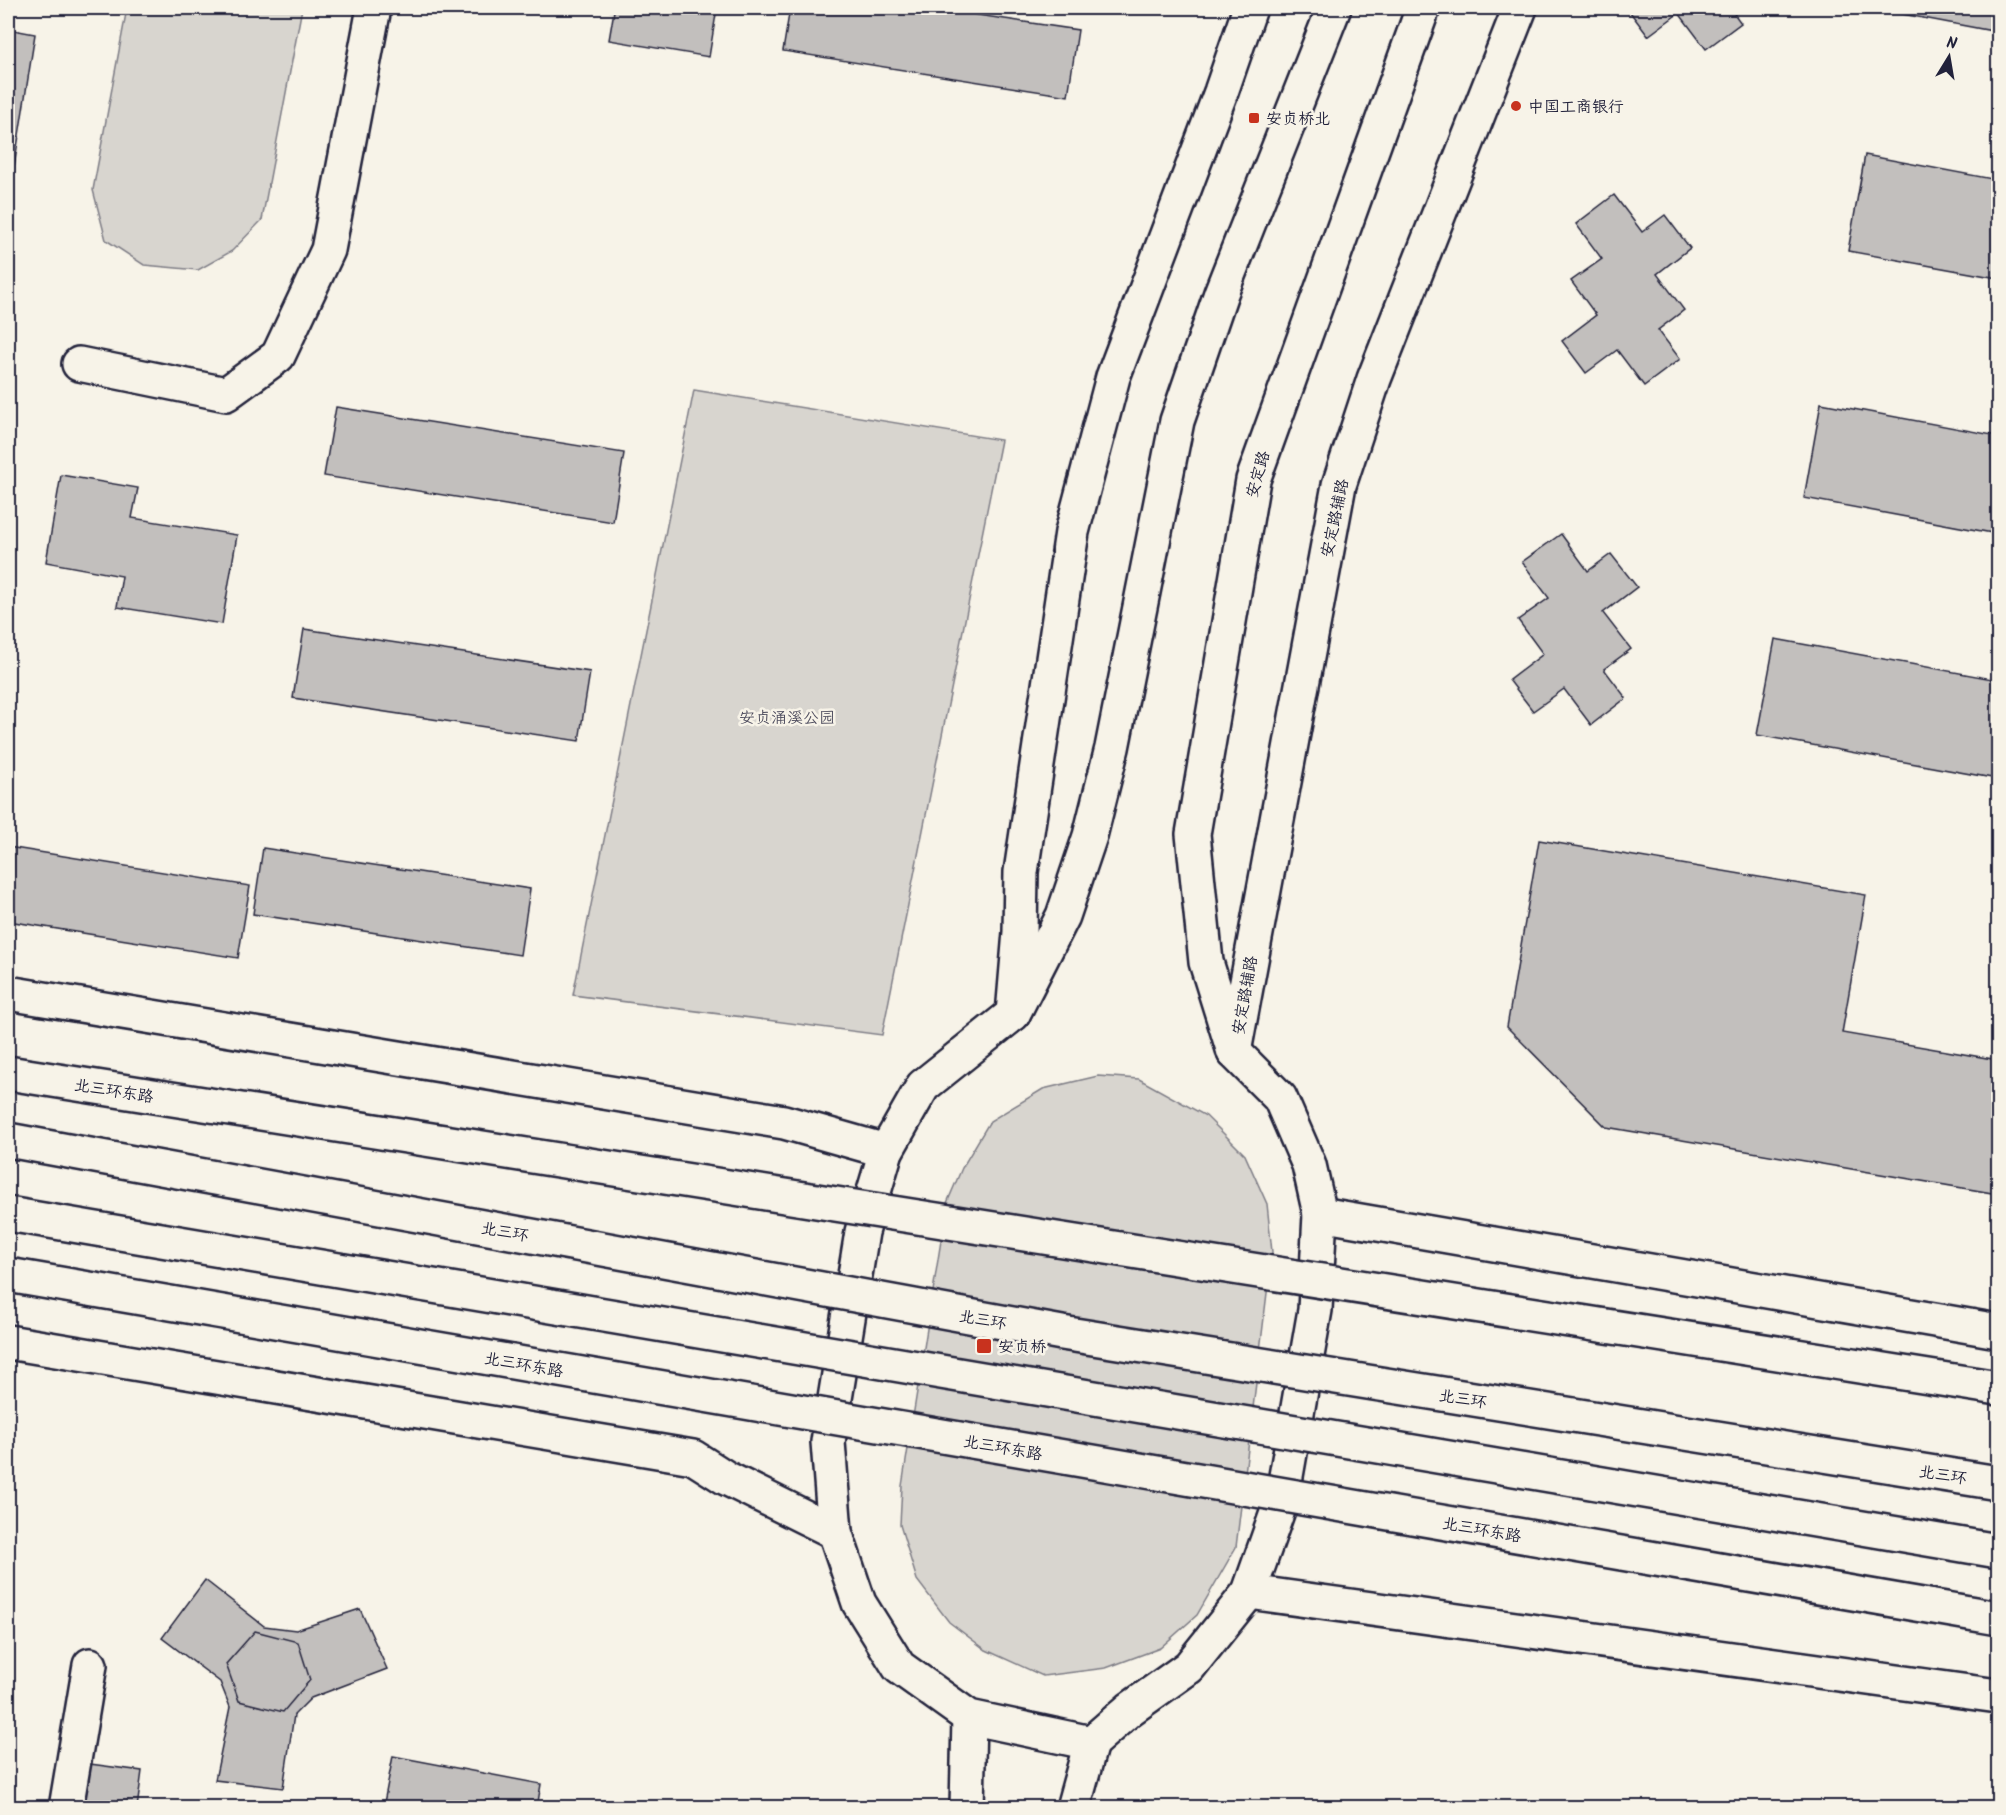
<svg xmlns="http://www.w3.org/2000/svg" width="2006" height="1815" font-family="Kalam,'LXGW WenKai TC',sans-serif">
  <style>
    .green { fill: #d8d5cf; stroke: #7d7c85; stroke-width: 1.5 }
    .building { fill: #c2bfbd; stroke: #22223b; stroke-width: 1.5 }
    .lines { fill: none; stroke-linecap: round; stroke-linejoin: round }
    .minor-casing { stroke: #22223b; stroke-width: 38 }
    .major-casing { stroke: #22223b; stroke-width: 38 }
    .minor { stroke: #f7f3e8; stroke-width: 33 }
    .major { stroke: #f7f3e8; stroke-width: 33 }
    .minor-bridge-casing { stroke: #22223b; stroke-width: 38; stroke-linecap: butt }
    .highway-bridge-casing { stroke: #22223b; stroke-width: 38; stroke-linecap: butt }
    .minor-bridge { stroke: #f7f3e8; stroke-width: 33 }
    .highway-bridge { stroke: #f7f3e8; stroke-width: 33 }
    .poi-dot { fill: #c8321e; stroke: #f7f3e8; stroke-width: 2 }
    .labels { text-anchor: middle; stroke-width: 5; stroke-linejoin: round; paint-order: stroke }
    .poi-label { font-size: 16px; fill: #22223b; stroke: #f7f3e8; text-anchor: start }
    .street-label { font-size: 16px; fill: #22223b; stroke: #f7f3e8 }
    .park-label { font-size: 16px; fill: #504f60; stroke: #f7f3e8 }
  </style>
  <rect width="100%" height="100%" fill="#f7f3e8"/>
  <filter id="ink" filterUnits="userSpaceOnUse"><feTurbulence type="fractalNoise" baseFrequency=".0167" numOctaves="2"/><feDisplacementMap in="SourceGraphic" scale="12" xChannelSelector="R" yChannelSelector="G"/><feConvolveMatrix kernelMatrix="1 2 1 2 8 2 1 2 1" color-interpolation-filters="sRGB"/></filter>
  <g filter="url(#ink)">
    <g class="green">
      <polygon points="127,8 302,8 262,220 232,251 198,270 144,265 106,240 93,190"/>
      <polygon points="694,390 1001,440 882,1035 573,995"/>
      <polygon points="1098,1076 1139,1079 1206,1116 1245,1155 1267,1204 1272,1252 1236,1547 1197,1615 1160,1648 1106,1668 1043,1676 986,1650 949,1622 917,1580 900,1525 902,1486 947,1203 962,1168 990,1121 1043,1089"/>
    </g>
    <g class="building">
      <polygon points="592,8 717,8 709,57 609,40 614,11"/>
      <polygon points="790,8 931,8 1078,30 1068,96 783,51"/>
      <polygon points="1627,8 1730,8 1741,23 1706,49 1679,13 1648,36"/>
      <polygon points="1892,8 1998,8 1998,32 1891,12"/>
      <polygon points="8,29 35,34 8,205"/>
      <polygon points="1865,155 1998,180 1998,278 1848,251"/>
      <polygon points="1614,195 1642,232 1665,215 1690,248 1657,274 1684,310 1658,330 1680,359 1644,386 1617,350 1586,373 1562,341 1596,315 1571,281 1602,259 1576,224"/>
      <polygon points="1821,403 1998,436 1998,534 1804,498"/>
      <polygon points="336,407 624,453 613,522 324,476"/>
      <polygon points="61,475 138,488 132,518 237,535 222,624 117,607 122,576 46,562"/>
      <polygon points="1561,534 1588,571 1611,554 1637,587 1603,613 1631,649 1604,669 1626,698 1591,725 1564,689 1533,711 1509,680 1543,654 1518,620 1549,598 1522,562"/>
      <polygon points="304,629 590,672 579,741 293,698"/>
      <polygon points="1775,639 1998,680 1998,779 1757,735"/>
      <polygon points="1539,840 1866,895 1842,1033 1998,1060 1998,1194 1606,1127 1507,1027"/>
      <polygon points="8,847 250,886 238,958 8,921"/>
      <polygon points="263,848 530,889 520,955 253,914"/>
      <polygon points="205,1580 264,1626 296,1630 360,1609 387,1669 311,1698 294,1715 283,1788 215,1780 230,1707 220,1682 162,1638"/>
      <polygon points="255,1631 298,1642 310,1680 283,1712 239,1701 226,1664"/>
      <polygon points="393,1756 541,1784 537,1808 383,1808"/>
      <polygon points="90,1764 142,1771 137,1808 83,1808"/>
    </g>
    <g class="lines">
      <g class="minor-casing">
        <g id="minor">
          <polyline points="79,364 226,394 278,356 328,250 374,8"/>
          <polyline points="8,993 784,1122 886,1151"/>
          <polyline points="1013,1014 1020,932 1021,872 1072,532 1113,377 1221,92 1250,8"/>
          <polyline points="1234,1052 1339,485 1374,379 1520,8"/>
          <polyline points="1320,1214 1998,1331"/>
          <polyline points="8,1342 693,1457 726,1478 835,1532"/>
          <polyline points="1249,1592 1998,1696"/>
          <polyline points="66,1808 90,1665"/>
        </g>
      </g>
      <g class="major-casing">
        <g id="major">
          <polyline points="1091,1743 969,1717 899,1667 859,1603 835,1532 828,1442 862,1232 886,1151 923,1086 1013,1014 1063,916 1090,836 1112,748 1177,421 1221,293 1334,8"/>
          <polyline points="1091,1743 1130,1709 1189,1667 1249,1592 1282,1499 1315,1310 1320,1214 1309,1165 1280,1098 1234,1052 1206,962 1193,834 1253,480 1423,8"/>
          <polyline points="967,1808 969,1717"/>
          <polyline points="1073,1808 1091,1743"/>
        </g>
      </g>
      <use href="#minor" class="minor"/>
      <use href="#major" class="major"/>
      <g class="minor-bridge-casing">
        <g id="minor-bridge">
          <polyline points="8,1073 1998,1388"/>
          <polyline points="8,1275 1998,1618"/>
        </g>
      </g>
      <g class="highway-bridge-casing">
        <g id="highway-bridge">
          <polyline points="8,1140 1062,1333 1998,1483"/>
          <polyline points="8,1214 1998,1551"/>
        </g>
      </g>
      <use href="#minor-bridge" class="minor-bridge"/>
      <use href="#highway-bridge" class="highway-bridge"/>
    </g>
  </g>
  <g class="poi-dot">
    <circle cx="1516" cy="106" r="6"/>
    <rect x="1248" y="112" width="12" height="12" rx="3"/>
    <rect x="976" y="1338" width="16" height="16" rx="3"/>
  </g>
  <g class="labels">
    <g class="poi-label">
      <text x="1528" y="112">中国工商银行</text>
      <text x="1266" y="124">安贞桥北</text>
      <text x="998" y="1352">安贞桥</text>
    </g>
    <g class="street-label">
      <text transform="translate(1257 474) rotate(-74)" y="6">安定路</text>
      <text transform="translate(1334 518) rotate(-78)" y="6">安定路辅路</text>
      <text transform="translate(1244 995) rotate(-80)" y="6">安定路辅路</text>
      <text transform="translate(114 1090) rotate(9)" y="6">北三环东路</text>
      <text transform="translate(505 1231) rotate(10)" y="6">北三环</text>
      <text transform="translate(983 1319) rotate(10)" y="6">北三环</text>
      <text transform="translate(524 1364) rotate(10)" y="6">北三环东路</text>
      <text transform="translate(1463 1398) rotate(9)" y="6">北三环</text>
      <text transform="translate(1003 1447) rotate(10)" y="6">北三环东路</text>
      <text transform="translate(1943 1474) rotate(9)" y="6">北三环</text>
      <text transform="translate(1482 1529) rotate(10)" y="6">北三环东路</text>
    </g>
    <g class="park-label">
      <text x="787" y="723">安贞涌溪公园</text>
    </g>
  </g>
  <rect width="2006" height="1815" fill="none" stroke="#f7f3e8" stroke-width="30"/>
  <rect x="15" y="15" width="1976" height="1785" fill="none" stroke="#22223b" stroke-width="2" filter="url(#ink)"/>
  <g transform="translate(1949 57) rotate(11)" stroke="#f7f3e8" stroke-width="4.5" paint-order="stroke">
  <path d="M0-4.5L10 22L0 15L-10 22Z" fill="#22223b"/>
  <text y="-9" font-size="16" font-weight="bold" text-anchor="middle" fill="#22223b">N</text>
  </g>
</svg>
